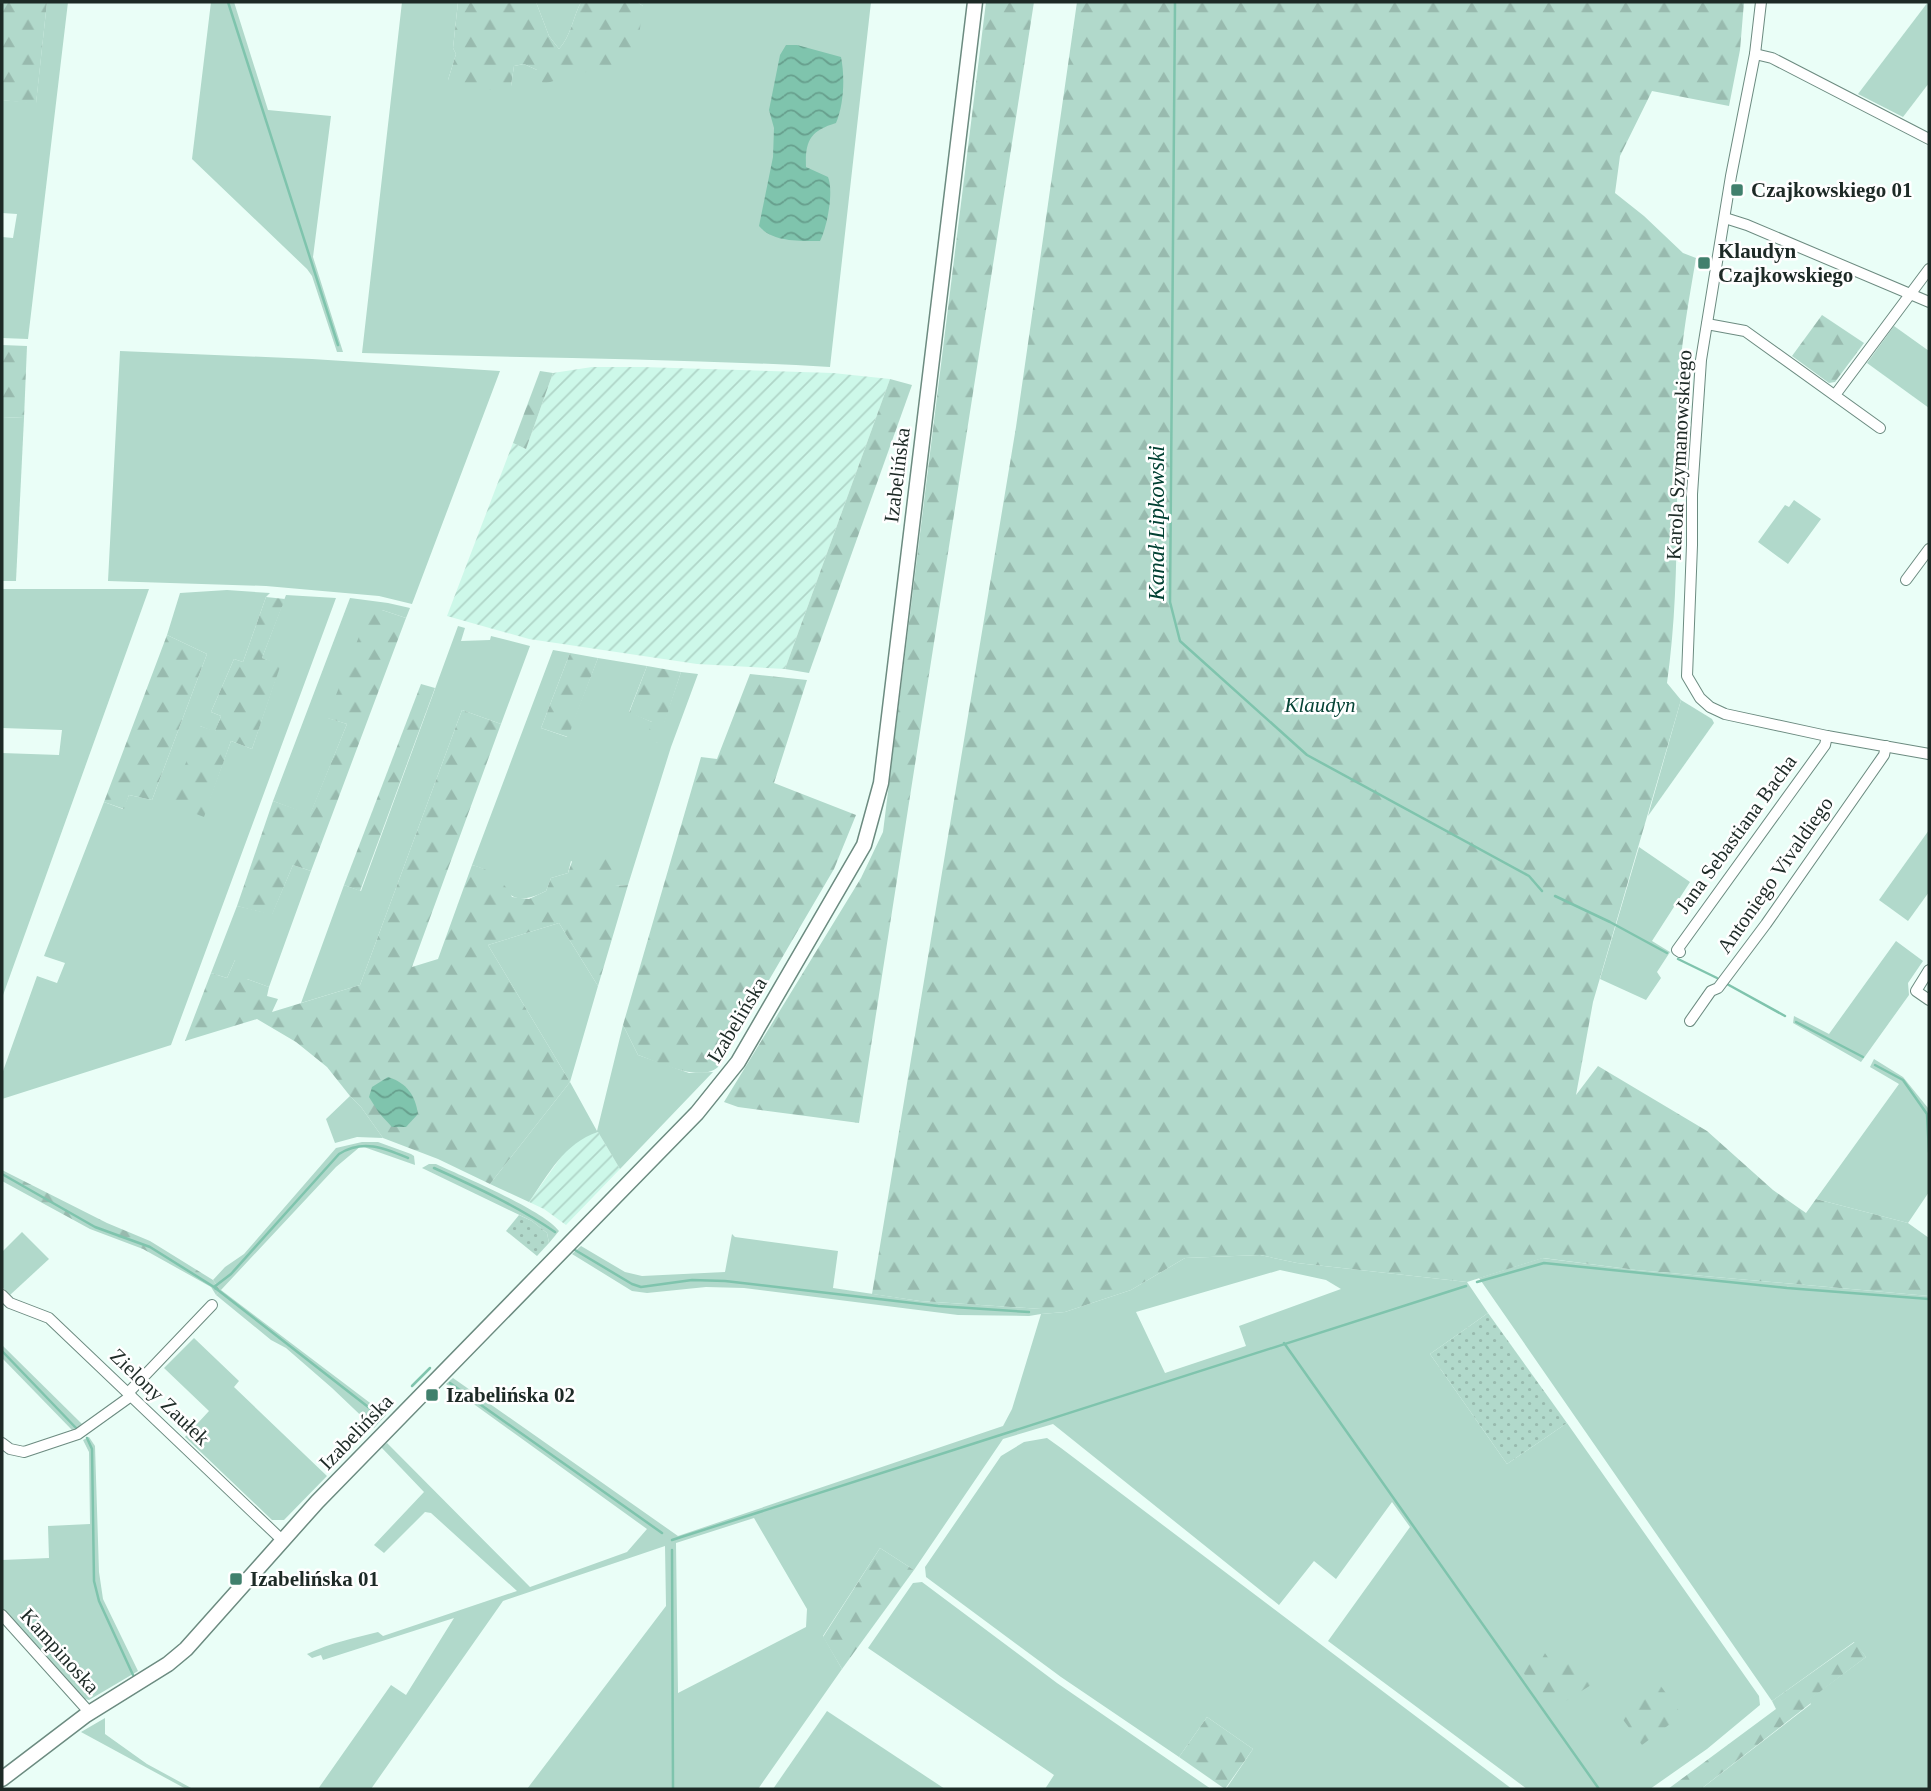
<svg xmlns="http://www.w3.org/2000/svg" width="1931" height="1791" font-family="'Times New Roman',serif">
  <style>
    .industrial { fill: url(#industrial-furrows) }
    .grass { fill: #b1d9cb; fill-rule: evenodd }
    .forest { fill: url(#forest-firs) }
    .park { fill: url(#park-dots) }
    .water { fill: url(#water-waves) }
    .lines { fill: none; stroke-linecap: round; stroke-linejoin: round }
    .stream { stroke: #7fc4ad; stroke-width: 2.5 }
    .street-casing { stroke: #6c8b80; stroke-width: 12 }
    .secondary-casing { stroke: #6c8b80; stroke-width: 17 }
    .street { stroke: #fff; stroke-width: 10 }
    .secondary { stroke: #fff; stroke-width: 14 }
    .poi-dot { fill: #41806d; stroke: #fff; stroke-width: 2.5 }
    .labels { text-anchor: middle; stroke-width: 5; stroke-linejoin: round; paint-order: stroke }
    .poi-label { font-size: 21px; font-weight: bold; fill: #1d2a26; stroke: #fff; text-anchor: start }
    .street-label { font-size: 21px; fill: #1d2a26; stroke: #fff }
    .park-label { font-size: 21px; font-style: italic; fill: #074436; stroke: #fff }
    .water-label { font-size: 23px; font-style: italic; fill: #014032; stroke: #fff }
  </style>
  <defs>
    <pattern id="industrial-furrows" width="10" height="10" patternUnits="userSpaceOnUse" patternTransform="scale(1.75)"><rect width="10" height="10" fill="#cdf8e9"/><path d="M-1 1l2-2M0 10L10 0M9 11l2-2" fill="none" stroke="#b0d5c8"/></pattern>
    <pattern id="forest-firs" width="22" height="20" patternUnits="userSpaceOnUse" patternTransform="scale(1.75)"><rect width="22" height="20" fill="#b1d9cb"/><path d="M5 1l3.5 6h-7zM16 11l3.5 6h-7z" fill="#98baae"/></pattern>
    <pattern id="park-dots" width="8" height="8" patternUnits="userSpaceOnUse" patternTransform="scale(1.75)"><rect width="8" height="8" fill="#b1d9cb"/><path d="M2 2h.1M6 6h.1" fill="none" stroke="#98baae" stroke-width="1.8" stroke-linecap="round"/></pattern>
    <pattern id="water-waves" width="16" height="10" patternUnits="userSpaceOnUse" patternTransform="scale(1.75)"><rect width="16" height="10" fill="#7fc4ad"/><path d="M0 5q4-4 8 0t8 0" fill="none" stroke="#679f8d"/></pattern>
  </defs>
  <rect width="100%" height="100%" fill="#eafef7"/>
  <g class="industrial">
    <polygon points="592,367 642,367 833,373 890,379 785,669 697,664 529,639 447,616 513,443 526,449 553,373"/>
    <polygon points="598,1132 620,1169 566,1225 544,1209 529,1202 566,1150 585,1136"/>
  </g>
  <g class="grass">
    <polygon points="47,2 68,2 28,339 2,338 2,237 13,238 17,214 2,213 2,100 36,103"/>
    <polygon points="211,2 234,2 268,110 331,116 313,257 343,352 337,352 312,276 307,269 192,159"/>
    <path d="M402,2H458L453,48L456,54L448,80L511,86L514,66L524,64L537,70L643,6L637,2H871L830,367C675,358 518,358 362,353Z"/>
    <path d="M536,2H581C573,17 571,36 559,49L549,36Z"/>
    <polygon points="1928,2 1929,83 1903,117 1858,94"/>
    <polygon points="1894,326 1929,351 1929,408 1867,363"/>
    <polygon points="120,351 312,359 500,371 412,604 379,596 266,586 108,581"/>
    <polygon points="2,417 24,418 16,581 2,581"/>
    <polygon points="1794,500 1821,519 1788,564 1758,542 1785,505 1789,507"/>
    <polygon points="2,589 149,589 2,998 2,753 59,755 62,730 2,728"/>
    <polygon points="227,590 270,593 266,597 243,662 234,659 211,712 221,716 215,732 200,726 203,817 231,741 252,749 280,665 262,658 286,595 336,598 171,1045 2,1099 2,1074 37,976 57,983 65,963 44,956 104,802 123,809 129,795 152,800 207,654 167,635 180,593"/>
    <polygon points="350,598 388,603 410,608 406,618 382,610 328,718 347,724 310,815 273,801"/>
    <polygon points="458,626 465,628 461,641 490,640 491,636 530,646 501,724 462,710 360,985 301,1003 344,885 361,891"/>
    <path d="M553,650L570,653L541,728L567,737L598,658L647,666L629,712L652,722L657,743L681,672L698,674L671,747L628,885L615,886L571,861L568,873L551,878L546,891C498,915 510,874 472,865Z"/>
    <polygon points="1681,700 1712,719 1714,723 1648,816"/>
    <polygon points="1929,830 1929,892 1908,921 1879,900"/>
    <polygon points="1639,847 1690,882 1652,941 1670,952 1657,972 1661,978 1646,1000 1600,979"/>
    <polygon points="293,865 311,871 269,987 247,979 235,960 227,978 211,973 237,906 272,914"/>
    <path d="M559,923L598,986L570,1082L597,1131L623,1025L638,1055L689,1073L713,1072L620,1169L598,1132C564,1143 548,1175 529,1202L490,1184L570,1082L488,945Z"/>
    <polygon points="1896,941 1923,961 1908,983 1909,995 1861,1062 1793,1023 1794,1016 1829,1034"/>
    <polygon points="1874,1059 1903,1077 1928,1108 1929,1192 1908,1223 1816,1199 1899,1084 1870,1067"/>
    <polygon points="350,1096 361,1107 383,1138 357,1137 335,1143 326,1119"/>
    <polygon points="362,1142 378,1142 411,1154 414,1156 415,1165 361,1146 336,1167 221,1290 386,1415 374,1428 332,1388 286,1348 271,1340 216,1295 220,1290 213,1280 225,1267 244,1254 336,1148"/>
    <path d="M429,1164H436C464,1177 543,1210 559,1231L549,1243L547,1233L532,1221L422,1168Z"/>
    <polygon points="22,1232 49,1259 10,1295 2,1287 2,1252"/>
    <path d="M732,1234L735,1237L838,1251L833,1288L920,1301L1041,1309V1314L1065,1312L1131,1290L1185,1258L1260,1255L1297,1263L1467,1282L1488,1313L1430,1354L1507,1464L1567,1423L1759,1696L1760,1705L1707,1749L1650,1789H1527L1328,1641L1410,1527L1392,1502L1336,1579L1314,1561L1279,1605L1053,1424L1003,1439L914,1570L880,1548L823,1636L842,1669L758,1789H527L666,1606L665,1546L503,1601L371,1789H318L391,1685L406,1695L454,1618L323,1660L321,1655L312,1658L307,1654C330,1643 354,1638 378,1632L383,1636L517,1591L431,1513L425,1512L384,1553L374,1545L424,1492L381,1447L387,1443L530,1587L627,1552L647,1529L446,1384L453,1378L678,1536L1003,1426L1012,1409L1041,1314L1029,1316L958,1315L744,1288L706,1287L647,1293L632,1291L572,1254L581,1246L625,1272L642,1276L725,1272ZM1280,1270L1326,1280L1341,1289L1239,1326L1246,1346L1165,1373L1136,1312ZM754,1518L807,1609L806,1627L678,1693L676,1543Z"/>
    <polygon points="1542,1258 1636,1270 1929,1296 1929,1789 1701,1789 1811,1704 1808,1700 1866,1657 1854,1642 1772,1701 1479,1278"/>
    <polygon points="194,1338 239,1381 234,1387 327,1476 284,1520 272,1520 185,1437 209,1411 164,1368"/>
    <polygon points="2,1345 83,1425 72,1430 2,1358"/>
    <polygon points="89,1437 95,1446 99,1572 103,1599 138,1671 89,1700 80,1698 2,1609 2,1560 49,1558 48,1526 90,1524 89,1452 83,1440"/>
    <polygon points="1047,1438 1061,1448 1512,1789 1226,1789 1253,1749 1207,1717 1179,1757 1061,1677 926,1577 925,1567 1001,1456 1024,1442"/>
    <polygon points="922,1582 1057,1683 1211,1789 1045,1789 1054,1775 868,1648 913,1583"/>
    <polygon points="827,1711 945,1789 773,1789"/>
    <polygon points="105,1718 105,1734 147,1764 193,1789 186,1789 81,1732"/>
  </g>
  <g class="forest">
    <polygon points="2,2 47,2 36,104 2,100"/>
    <path d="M458,2H536L549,36L559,49C571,36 573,17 581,2H637L643,6L636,58L543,84L537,70L524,64L514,66L511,86L504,89L457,90L448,80L456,54L453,48Z"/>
    <polygon points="986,2 1034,2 859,1123 738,1107 724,1102 861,878 883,832"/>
    <path d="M1077,2H1744L1740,50L1729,106L1652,91L1620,156L1615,193L1644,216L1683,253L1696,258C1689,300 1681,342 1679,385C1675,484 1681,585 1667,683L1681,700L1593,1002L1576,1095L1598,1066L1707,1131L1773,1190L1806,1213L1816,1199L1908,1223L1929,1238V1296L1636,1270L1543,1258L1467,1282L1297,1263L1260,1255L1185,1258L1131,1290L1065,1312L1041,1314V1309L920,1301L872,1294L1016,427Z"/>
    <polygon points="1822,315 1864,343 1835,382 1829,383 1792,356"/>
    <polygon points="2,345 27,346 24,418 2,417"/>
    <polygon points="540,371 553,373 526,449 513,443"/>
    <polygon points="890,379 912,385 809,673 785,669"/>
    <polygon points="266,597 285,599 262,658 281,664 252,749 231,741 204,817 170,804 200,726 215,731 221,716 211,712 234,659 243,662"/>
    <polygon points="382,610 406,618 311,871 293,865 272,915 237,906 273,801 310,814 347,724 327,718 369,611"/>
    <polygon points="167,635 207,654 152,800 129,795 124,809 104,802"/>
    <polygon points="570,653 598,658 568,737 541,728"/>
    <polygon points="647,666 681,672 658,743 646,739 652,722 629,713"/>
    <path d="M750,674L807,680L774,783L856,815L834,869L718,1067C700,1083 658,1062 638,1055L623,1025L701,757L717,759Z"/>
    <polygon points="421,684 435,688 360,891 344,885"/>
    <path d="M462,710L501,724L412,967L438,959L472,865C491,869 503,880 512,897L529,899L546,891L551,878L568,873L574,856C588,851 604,855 615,865V886L628,885L598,986L559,923L488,945L570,1082L490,1184L438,1159L383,1138L361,1107L350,1096L327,1067L296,1042L257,1019L185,1041L211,973L227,978L235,960L253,965L247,979L269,987L267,996L278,999L272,1012L360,985Z"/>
    <polygon points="2,1170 107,1223 150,1241 213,1280 220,1290 216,1295 211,1287 143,1249 90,1229 2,1181"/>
    <polygon points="880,1548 914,1570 842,1669 823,1637"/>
    <polygon points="1855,1642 1866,1657 1809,1700 1811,1703 1701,1789 1668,1789 1776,1709 1772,1701"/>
    <polygon points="1542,1649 1552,1663 1568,1653 1591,1685 1550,1711 1518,1665"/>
    <polygon points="1660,1685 1682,1715 1642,1745 1618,1713"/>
    <polygon points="1207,1717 1253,1749 1225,1789 1179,1757"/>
  </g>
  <g class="park">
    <polygon points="519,1215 532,1221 547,1233 549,1243 537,1256 506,1231"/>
    <polygon points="1488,1313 1567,1423 1507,1464 1430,1354"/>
  </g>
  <g class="water">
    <path d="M786,45H797L841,57C845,77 844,104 836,123C810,131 805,141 806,167L828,177C834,191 827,228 820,241C800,241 772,242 759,226L773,157L774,128L769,110L780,55Z"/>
    <path d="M388,1077C407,1083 415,1095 418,1114L406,1127H392L379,1113L369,1097L372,1087Z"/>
  </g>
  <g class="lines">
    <g class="stream">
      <polyline points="228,2 338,345"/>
      <polyline points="1175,2 1170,602 1180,641 1307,755 1529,876 1542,891"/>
      <polyline points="1555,896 1610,922 1667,953"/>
      <polyline points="1678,959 1717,978"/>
      <polyline points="1727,984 1785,1016"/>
      <polyline points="1796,1022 1863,1057"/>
      <polyline points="1875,1065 1903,1080 1927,1114 1929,1152"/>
      <path d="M434,1168C476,1187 517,1206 555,1232"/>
      <polyline points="2,1174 95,1227 150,1247 214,1287 381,1417"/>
      <polyline points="575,1250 632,1284 641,1287 692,1280 725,1281 938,1306 1029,1312"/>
      <polyline points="1477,1282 1544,1263 1787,1288 1929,1299"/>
      <path d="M214,1287L231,1274L339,1154C363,1139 384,1148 408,1158"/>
      <polyline points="1284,1343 1599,1789"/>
      <polyline points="2,1351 77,1429"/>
      <polyline points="450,1383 662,1533"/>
      <polyline points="412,1386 430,1368"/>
      <polyline points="87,1438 92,1449 94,1581 99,1601 133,1675"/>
      <polyline points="672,1540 1466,1286"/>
      <polyline points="672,1550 673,1789"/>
    </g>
    <g class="street-casing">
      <g id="street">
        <polyline points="1761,2 1755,54 1731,176 1701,360 1692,494 1692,545 1687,676 1700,698 1710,707 1725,714 1827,736 1929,754"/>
        <polyline points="1755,54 1772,58 1929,139"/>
        <polyline points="1725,218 1747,225 1929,302"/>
        <polyline points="1707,324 1745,331 1880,428"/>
        <polyline points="1835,395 1929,269"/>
        <polyline points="1906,580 1929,549"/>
        <polyline points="1680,952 1677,950 1825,745 1827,736"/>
        <polyline points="1929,970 1916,991 1929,1000"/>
        <polyline points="1690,1021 1711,991 1718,988 1766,924 1884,755 1886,746"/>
        <polyline points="2,1295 10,1303 49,1318 282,1540"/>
        <polyline points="128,1393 212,1305"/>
        <polyline points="2,1443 10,1449 24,1452 78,1434 131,1396"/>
        <polyline points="2,1615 90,1713"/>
      </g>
    </g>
    <g class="secondary-casing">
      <polyline id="secondary" points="2,1779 86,1715 168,1664 186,1649 317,1502 697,1113 738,1062 864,845 881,783 975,2"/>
    </g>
    <use href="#street" class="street"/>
    <use href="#secondary" class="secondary"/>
  </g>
  <g class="poi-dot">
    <rect x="1730" y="183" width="14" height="14" rx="3.5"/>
    <rect x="1697" y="256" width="14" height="14" rx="3.5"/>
    <rect x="425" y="1388" width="14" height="14" rx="3.5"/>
    <rect x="229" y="1572" width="14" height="14" rx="3.5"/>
  </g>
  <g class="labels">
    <g class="poi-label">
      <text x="1751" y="197">Czajkowskiego 01</text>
      <text x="1718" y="258">Klaudyn<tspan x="1718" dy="24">Czajkowskiego</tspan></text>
      <text x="446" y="1402">Izabelińska 02</text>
      <text x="250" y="1586">Izabelińska 01</text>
    </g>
    <g class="street-label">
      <text transform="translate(1679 455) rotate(-87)" y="7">Karola Szymanowskiego</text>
      <text transform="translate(897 475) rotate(-83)" y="7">Izabelińska</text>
      <text transform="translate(1736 834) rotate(-54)" y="7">Jana Sebastiana Bacha</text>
      <text transform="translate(1775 875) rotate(-55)" y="7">Antoniego Vivaldiego</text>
      <text transform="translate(737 1020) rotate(-59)" y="7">Izabelińska</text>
      <text transform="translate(160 1397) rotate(44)" y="7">Zielony Zaułek</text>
      <text transform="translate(356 1432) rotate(-46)" y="7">Izabelińska</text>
      <text transform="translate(60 1651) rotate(48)" y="7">Kampinoska</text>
    </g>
    <g class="park-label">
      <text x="1320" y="712">Klaudyn</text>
    </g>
    <g class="water-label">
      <text transform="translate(1156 523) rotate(-90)" y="8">Kanał Lipkowski</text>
    </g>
  </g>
  <rect width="1931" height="1791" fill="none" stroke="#1d2a26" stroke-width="7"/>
</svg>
